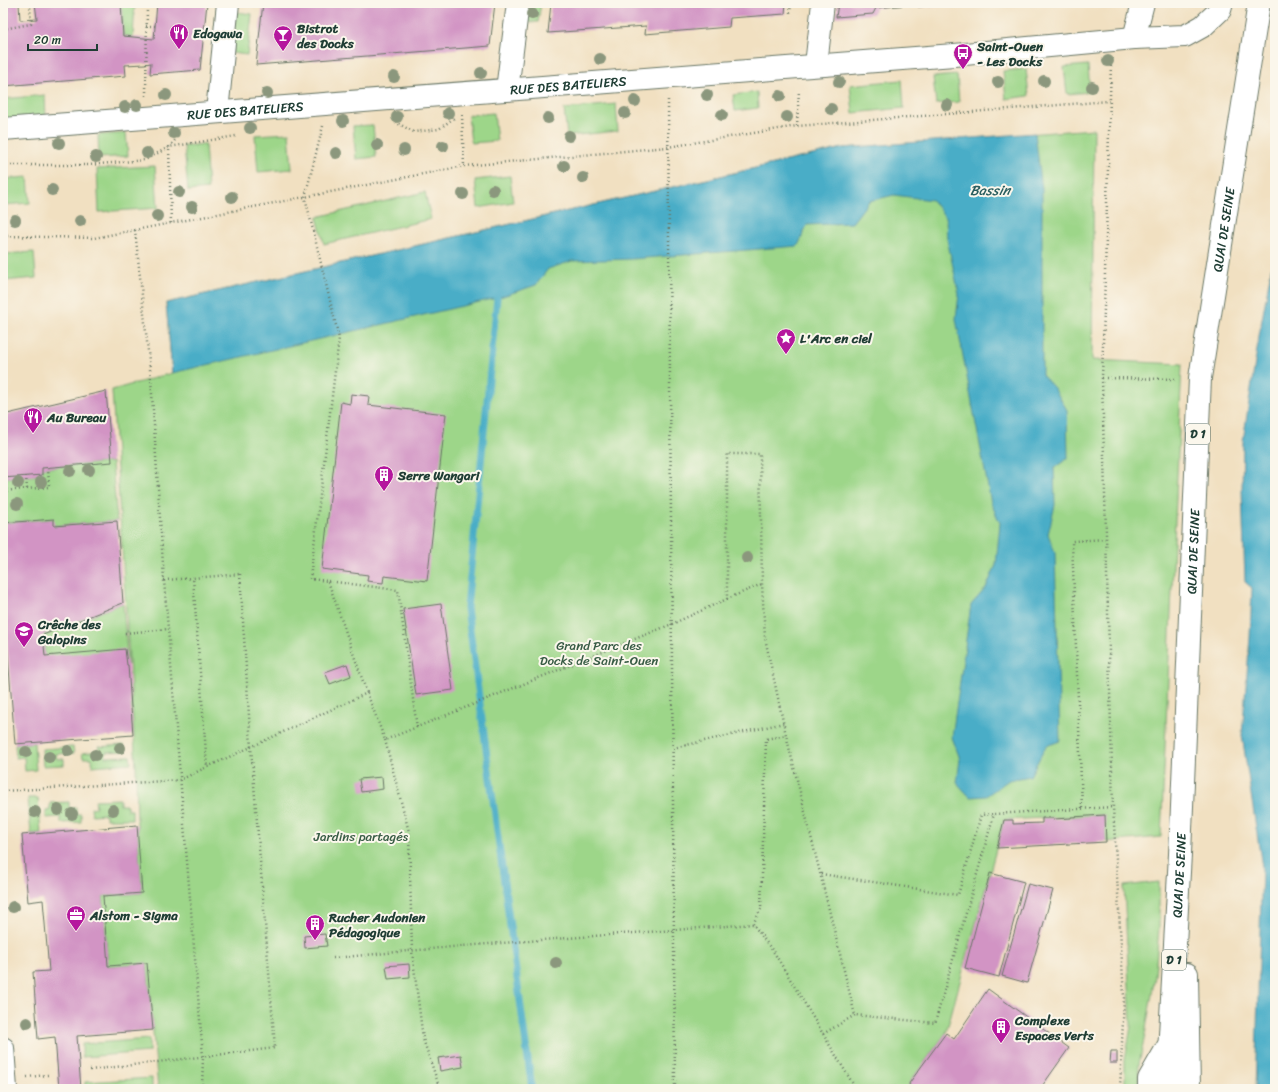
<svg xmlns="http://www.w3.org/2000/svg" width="1278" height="1092" font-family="Sriracha,sans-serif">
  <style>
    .green { fill: #9dd689; stroke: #5e8a5e }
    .water { fill: #48adc7; stroke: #34757e }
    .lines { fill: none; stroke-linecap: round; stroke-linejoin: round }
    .stream { stroke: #48adc7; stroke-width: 7 }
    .building { fill: #d294c4 }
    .minor-casing { stroke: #687665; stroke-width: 24 }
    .major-casing { stroke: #687665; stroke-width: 24 }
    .path { stroke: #687665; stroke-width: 2.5; stroke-dasharray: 1 3; stroke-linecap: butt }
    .minor { stroke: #fff; stroke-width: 22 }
    .major { stroke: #fff; stroke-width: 22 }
    .tree { fill: #8b977d }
    .labels { text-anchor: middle; stroke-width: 4; stroke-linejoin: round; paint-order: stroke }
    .shield { fill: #fbf7ec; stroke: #61756b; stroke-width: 1 }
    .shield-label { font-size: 12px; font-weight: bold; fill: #1f3d34 }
    .poi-label { font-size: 13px; font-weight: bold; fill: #1f3d34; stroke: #fbf7ec; text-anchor: start }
    .street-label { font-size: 13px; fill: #1f3d34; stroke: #fbf7ec }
    .park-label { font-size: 13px; fill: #385c45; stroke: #fbf7ec }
    .water-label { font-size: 14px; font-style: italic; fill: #2b5f60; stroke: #fbf7ec }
  </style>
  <rect width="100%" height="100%" fill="#fbf7ec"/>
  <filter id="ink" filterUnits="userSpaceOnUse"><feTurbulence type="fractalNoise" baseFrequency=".025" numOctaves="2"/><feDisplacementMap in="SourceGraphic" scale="8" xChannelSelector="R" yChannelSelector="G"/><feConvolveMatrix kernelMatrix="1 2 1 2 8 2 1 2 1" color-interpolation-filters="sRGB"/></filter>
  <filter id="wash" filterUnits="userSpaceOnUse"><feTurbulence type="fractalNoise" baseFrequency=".012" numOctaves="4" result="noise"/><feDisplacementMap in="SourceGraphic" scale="16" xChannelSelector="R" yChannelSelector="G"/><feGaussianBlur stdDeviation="0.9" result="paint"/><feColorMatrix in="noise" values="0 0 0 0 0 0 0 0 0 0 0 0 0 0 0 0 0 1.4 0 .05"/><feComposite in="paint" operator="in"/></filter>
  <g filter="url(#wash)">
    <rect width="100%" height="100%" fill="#f1e0c1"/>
    <g class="green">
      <polygon points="121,3 135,3 133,37 123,36"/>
      <polygon points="525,3 541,3 538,22 523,22"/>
      <polygon points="236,12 252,14 247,55 232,53"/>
      <polygon points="1088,65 1090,92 1067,94 1064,67"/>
      <polygon points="1026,69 1029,96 1006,99 1003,71"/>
      <polygon points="957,75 959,102 936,104 933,77"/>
      <polygon points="902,80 904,108 853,113 850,85"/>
      <polygon points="757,92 758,108 735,111 733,95"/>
      <polygon points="45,95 46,119 3,123 3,99"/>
      <polygon points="616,104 618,131 567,136 564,109"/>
      <polygon points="494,113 497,141 471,143 468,115"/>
      <polygon points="373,125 376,157 356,159 353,126"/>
      <polygon points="1094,129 1092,360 1182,364 1161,837 1106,842 1104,815 1004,820 946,1033 910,1082 909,1084 911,1089 158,1089 147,963 108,966 103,896 142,893 137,825 136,768 112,390 172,373 166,303 843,148"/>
      <polygon points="126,133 128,156 99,158 98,135"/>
      <polygon points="289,133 292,169 258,172 255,135"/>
      <polygon points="205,144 208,189 188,191 184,146"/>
      <polygon points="155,166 158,208 99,212 97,169"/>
      <polygon points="510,176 513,202 478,208 475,180"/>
      <polygon points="28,177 30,203 3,205 3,179"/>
      <polygon points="425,192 431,219 324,244 317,217"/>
      <polygon points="34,252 36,278 3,281 3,254"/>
      <polygon points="112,462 117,521 54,526 53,519 3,523 3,478 42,475 42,468"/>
      <polygon points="123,603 128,665 46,672 43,635"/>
      <polygon points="34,743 36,770 25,771 24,757 16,758 15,744"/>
      <polygon points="124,745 124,751 106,752 105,757 130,756 131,763 92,766 92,758 83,758 82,753 99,751 98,747"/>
      <polygon points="73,747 74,753 56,754 57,759 64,759 64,765 43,766 42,749"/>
      <polygon points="28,798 38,798 41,833 31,834"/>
      <polygon points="120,799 120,805 127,805 127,810 132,810 132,819 106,819 106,814 92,815 91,808 96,807 95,800"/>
      <polygon points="69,802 69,808 76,808 76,814 81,814 81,822 61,823 60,817 46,818 46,811 50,810 50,803"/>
      <polygon points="1159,882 1159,928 1155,976 1145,1035 1139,1064 1138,1089 1125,1089 1125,1060 1131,1026 1124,886"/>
      <polygon points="149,1039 149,1052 82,1057 82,1044"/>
      <polygon points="152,1078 152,1089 85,1089 85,1082"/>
    </g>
    <g class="water">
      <polygon points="1035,133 1042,189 1042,375 1054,388 1067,410 1068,458 1054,468 1055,505 1048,534 1055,553 1060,741 1046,746 1030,776 1009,780 986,796 970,797 957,783 960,759 952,737 971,605 986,588 996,565 1000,523 991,503 956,319 959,294 947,239 946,218 932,200 894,195 869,201 852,223 807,225 798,246 632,259 572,261 548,269 536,285 497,298 172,373 166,303 843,148"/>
      <polygon points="1275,248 1275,1089 1255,1089 1262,867 1242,735 1250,637 1252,588 1245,582 1242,491 1243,441 1259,336"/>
    </g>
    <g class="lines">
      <polyline class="stream" points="497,298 467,608 532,1089"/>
    </g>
    <g id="blocks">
      <g class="building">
        <polygon points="3,3 19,3 20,20 37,19 35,3 121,3 123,36 154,39 157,3 207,3 200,70 150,74 151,63 145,64 125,65 126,76 3,86"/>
        <polygon points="263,3 495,3 490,46 256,65"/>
        <polygon points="551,3 786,3 785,14 730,18 729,27 645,34 646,26 548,33"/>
        <polygon points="838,3 955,3 955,4 918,7 918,4 876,8 873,14 836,17"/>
        <polygon points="106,391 112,462 42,468 42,475 3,478 3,415"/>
        <polygon points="351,394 369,396 368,405 446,414 427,581 384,576 383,583 367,581 368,575 322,569 341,402 350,404"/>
        <polygon points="54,519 54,526 117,521 123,603 43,635 45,656 125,649 127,665 128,665 133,735 15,744 3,592 3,523"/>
        <polygon points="441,604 453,690 416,695 403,609"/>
        <polygon points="347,664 351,676 330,684 325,672"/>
        <polygon points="382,777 383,789 361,792 359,779"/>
        <polygon points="1105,815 1106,842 997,848 1004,820 1013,820 1013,824 1042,823 1042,818 1053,818 1053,819 1071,818 1071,817"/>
        <polygon points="137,825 142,893 103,896 108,966 147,963 153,1030 77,1036 81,1089 59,1089 55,1037 38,1039 33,972 49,971 43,900 28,902 22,835"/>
        <polygon points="990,873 1024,882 999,977 965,968"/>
        <polygon points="1028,884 1053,890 1027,983 1002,976"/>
        <polygon points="325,934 327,946 305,948 304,936"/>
        <polygon points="409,964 410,977 388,979 386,966"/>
        <polygon points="988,989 1069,1048 1040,1089 929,1089 923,1085 921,1089 911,1089 909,1084 910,1082 946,1033 954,1039"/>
        <polygon points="1111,1051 1117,1051 1117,1063 1110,1063"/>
        <polygon points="461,1055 463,1067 440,1071 438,1058"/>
      </g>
    </g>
  </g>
  <g filter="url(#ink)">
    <use href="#blocks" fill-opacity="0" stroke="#687665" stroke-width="1"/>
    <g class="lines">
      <g class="minor-casing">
        <g id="minor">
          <polyline points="1134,38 1143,3"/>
          <polyline points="816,65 823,3"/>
          <polyline points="507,90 518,3"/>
          <polyline points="217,112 228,3"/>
          <path id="s1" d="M3,129L954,55L1134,38L1185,36L1203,26L1220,10L1222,3"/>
          <polyline points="3,1048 6,1089"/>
        </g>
      </g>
      <g class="major-casing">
        <g id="major">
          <polyline points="1187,974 1189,1089"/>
          <polyline points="1149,1089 1149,1079 1167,1048"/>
          <path id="s2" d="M1167,1089L1180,854L1200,378L1259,3"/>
        </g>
      </g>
      <g class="path">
        <polyline points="790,13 791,3"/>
        <polyline points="146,26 155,26"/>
        <polyline points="3,29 31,24 30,3"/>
        <polyline points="1111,62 1102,378 1113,807 1124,997 1120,1089"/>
        <polyline points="146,96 147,3"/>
        <polyline points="668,100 675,1089"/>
        <polyline points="462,115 464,166"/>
        <polyline points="395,122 414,132 439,129 454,118"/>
        <polyline points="323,126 305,197 339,338 310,579 328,581 367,693"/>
        <polyline points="797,126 799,90"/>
        <polyline points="3,165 88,165 145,160 169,147 236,136"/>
        <polyline points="171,223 169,147 177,138"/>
        <polyline points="135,230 151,379 164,580 203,1057 202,1089"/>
        <polyline points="3,236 94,238 464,166 668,147 797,126 1109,101"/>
        <polyline points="1102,378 1178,379"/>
        <polyline points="26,476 27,489"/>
        <polyline points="3,491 49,487 48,467"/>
        <polygon points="240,574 251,747 207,767 193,578"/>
        <polyline points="164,580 193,578"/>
        <polyline points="328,581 398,590 417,728"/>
        <polyline points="727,599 762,584"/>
        <polyline points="125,633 168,629"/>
        <polyline points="385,740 409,832 412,951 423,1039 440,1089"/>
        <polyline points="673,748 784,723"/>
        <polyline points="3,791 180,780 207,767"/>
        <polyline points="1082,808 1072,541 1105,539"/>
        <polyline points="821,874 958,895 981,815 994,814"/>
        <polyline points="753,924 761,909 766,739 786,735"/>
        <polyline points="333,958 462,946 753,924 775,954 856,1089"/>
        <polyline points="823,1034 855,1015"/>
        <polyline points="90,1070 275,1048 251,747 367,693 385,740 672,624 727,599 727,454 760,454 762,584 765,638 786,735 855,1015 935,1023 994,814 1113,807"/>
        <polyline points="27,1077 48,1075"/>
      </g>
      <use href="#minor" class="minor"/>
      <use href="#major" class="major"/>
    </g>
    <g class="tree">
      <circle cx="532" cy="14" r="6"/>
      <circle cx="600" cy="59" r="6"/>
      <circle cx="1108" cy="61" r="6"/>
      <circle cx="481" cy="73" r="6"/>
      <circle cx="394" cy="77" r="6"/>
      <circle cx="1044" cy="81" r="6"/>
      <circle cx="839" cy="82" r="6"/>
      <circle cx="998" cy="82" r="6"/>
      <circle cx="1092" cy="87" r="6"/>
      <circle cx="267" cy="93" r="6"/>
      <circle cx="166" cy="95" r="6"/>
      <circle cx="707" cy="95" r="6"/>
      <circle cx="780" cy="96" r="6"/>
      <circle cx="635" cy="101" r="6"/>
      <circle cx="137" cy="105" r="6"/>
      <circle cx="947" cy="105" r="6"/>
      <circle cx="125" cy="107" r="6"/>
      <circle cx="831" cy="109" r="6"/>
      <circle cx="448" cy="113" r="6"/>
      <circle cx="625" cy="113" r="6"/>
      <circle cx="722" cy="115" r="6"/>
      <circle cx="397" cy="117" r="6"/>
      <circle cx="787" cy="117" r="6"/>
      <circle cx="548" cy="118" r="6"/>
      <circle cx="343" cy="121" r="6"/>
      <circle cx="250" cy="128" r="6"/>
      <circle cx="174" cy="133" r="6"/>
      <circle cx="569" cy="136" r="6"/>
      <circle cx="59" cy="143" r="6"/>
      <circle cx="377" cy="145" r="6"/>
      <circle cx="443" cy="146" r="6"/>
      <circle cx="404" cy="150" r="6"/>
      <circle cx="147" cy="153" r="6"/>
      <circle cx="336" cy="153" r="6"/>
      <circle cx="96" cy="157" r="6"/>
      <circle cx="564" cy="166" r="6"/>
      <circle cx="583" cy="178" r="6"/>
      <circle cx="52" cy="190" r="6"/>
      <circle cx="493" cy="190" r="6"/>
      <circle cx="179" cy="192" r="6"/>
      <circle cx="463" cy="194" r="6"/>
      <circle cx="232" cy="197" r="6"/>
      <circle cx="192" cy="207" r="6"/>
      <circle cx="157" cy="216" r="6"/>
      <circle cx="15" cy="220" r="6"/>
      <circle cx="80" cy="221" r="6"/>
      <circle cx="89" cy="470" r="6"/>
      <circle cx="70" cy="471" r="6"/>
      <circle cx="41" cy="482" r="6"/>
      <circle cx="18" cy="483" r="6"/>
      <circle cx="17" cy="504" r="6"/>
      <circle cx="747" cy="558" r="6"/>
      <circle cx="120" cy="748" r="6"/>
      <circle cx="68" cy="751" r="6"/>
      <circle cx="26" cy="752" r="6"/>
      <circle cx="95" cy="755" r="6"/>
      <circle cx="49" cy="757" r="6"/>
      <circle cx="58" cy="810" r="6"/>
      <circle cx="113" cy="810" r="6"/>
      <circle cx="35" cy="812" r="6"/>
      <circle cx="72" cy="814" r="6"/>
      <circle cx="13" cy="907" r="6"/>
      <circle cx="556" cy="963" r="6"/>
      <circle cx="27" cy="1023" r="6"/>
    </g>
  </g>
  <defs>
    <g id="restaurant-pin" transform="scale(1)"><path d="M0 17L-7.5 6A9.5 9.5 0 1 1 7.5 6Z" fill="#b5179e" stroke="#fbf7ec"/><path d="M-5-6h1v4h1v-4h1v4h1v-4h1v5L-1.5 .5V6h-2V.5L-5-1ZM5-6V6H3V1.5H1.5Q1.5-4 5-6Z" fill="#fff"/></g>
    <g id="bar-pin" transform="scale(1)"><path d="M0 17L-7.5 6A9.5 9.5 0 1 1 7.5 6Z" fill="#b5179e" stroke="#fbf7ec"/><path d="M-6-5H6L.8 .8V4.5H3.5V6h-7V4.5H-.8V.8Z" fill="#fff"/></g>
    <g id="bus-pin" transform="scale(1)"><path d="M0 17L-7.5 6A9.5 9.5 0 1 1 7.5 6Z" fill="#b5179e" stroke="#fbf7ec"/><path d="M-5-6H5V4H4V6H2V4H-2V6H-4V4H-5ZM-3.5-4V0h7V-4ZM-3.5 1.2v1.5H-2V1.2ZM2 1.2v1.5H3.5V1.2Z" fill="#fff"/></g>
    <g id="sight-pin" transform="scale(1)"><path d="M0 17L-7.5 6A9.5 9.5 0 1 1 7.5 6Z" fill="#b5179e" stroke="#fbf7ec"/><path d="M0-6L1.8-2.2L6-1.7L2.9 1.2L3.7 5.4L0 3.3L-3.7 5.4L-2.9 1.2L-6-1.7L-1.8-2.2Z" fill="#fff"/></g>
    <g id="building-pin" transform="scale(1)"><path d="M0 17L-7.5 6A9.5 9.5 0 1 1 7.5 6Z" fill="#b5179e" stroke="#fbf7ec"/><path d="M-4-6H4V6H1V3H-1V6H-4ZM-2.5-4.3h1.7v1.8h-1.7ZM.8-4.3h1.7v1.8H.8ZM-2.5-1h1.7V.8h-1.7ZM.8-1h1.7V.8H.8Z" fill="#fff"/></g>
    <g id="school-pin" transform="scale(1)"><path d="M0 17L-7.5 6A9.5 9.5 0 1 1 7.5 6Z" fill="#b5179e" stroke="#fbf7ec"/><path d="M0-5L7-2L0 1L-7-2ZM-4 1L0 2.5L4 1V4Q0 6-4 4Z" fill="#fff"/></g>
    <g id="office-pin" transform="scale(1)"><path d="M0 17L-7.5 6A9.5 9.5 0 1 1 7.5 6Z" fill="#b5179e" stroke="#fbf7ec"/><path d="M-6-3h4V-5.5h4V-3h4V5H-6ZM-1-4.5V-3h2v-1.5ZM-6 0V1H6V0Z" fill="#fff"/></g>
  </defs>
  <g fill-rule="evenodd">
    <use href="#restaurant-pin" x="179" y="33"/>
    <use href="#bar-pin" x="283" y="35"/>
    <use href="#bus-pin" x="963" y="53"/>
    <use href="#sight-pin" x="786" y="338"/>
    <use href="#restaurant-pin" x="33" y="417"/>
    <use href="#building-pin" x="384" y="475"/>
    <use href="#school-pin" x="24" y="631"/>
    <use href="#office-pin" x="76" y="915"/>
    <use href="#building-pin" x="315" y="924"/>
    <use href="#building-pin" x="1001" y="1027"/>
  </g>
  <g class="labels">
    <g class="shield">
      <rect x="1186" y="424" width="24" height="20" rx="3"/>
      <rect x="1162" y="950" width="24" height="20" rx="3"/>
    </g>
    <g class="shield-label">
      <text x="1198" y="438">D 1</text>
      <text x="1174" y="964">D 1</text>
    </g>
    <g class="poi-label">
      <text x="297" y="33">Bistrot<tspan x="297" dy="15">des Docks</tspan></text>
      <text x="193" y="38">Edogawa</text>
      <text x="977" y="51">Saint-Ouen<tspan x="977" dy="15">- Les Docks</tspan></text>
      <text x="800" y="343">L'Arc en ciel</text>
      <text x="47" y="422">Au Bureau</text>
      <text x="398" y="480">Serre Wangari</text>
      <text x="38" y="629">Crêche des<tspan x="38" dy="15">Galopins</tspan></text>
      <text x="90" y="920">Alstom - Sigma</text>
      <text x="329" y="922">Rucher Audonien<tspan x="329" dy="15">Pédagogique</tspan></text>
      <text x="1015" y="1025">Complexe<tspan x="1015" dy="15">Espaces Verts</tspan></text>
    </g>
    <g class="street-label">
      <text dy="5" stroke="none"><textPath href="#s1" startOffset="567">RUE DES BATELIERS</textPath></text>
      <text dy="5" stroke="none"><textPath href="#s1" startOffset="243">RUE DES BATELIERS</textPath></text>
      <text dy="5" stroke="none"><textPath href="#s2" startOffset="862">QUAI DE SEINE</textPath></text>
      <text dy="5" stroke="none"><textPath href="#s2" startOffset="538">QUAI DE SEINE</textPath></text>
      <text dy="5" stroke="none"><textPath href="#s2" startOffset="214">QUAI DE SEINE</textPath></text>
    </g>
    <g class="park-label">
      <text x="599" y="650">Grand Parc des<tspan x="599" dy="15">Docks de Saint-Ouen</tspan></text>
      <text x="361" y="841">Jardins partagés</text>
    </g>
    <g class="water-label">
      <text x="990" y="195">Bassin</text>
    </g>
  </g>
  <rect width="1278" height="1092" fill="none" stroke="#fbf7ec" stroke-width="16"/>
  <path d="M28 44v6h69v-6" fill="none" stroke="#1f3d34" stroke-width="2"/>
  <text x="34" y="44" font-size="12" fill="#1f3d34" stroke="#fbf7ec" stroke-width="3" paint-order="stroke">20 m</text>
</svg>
